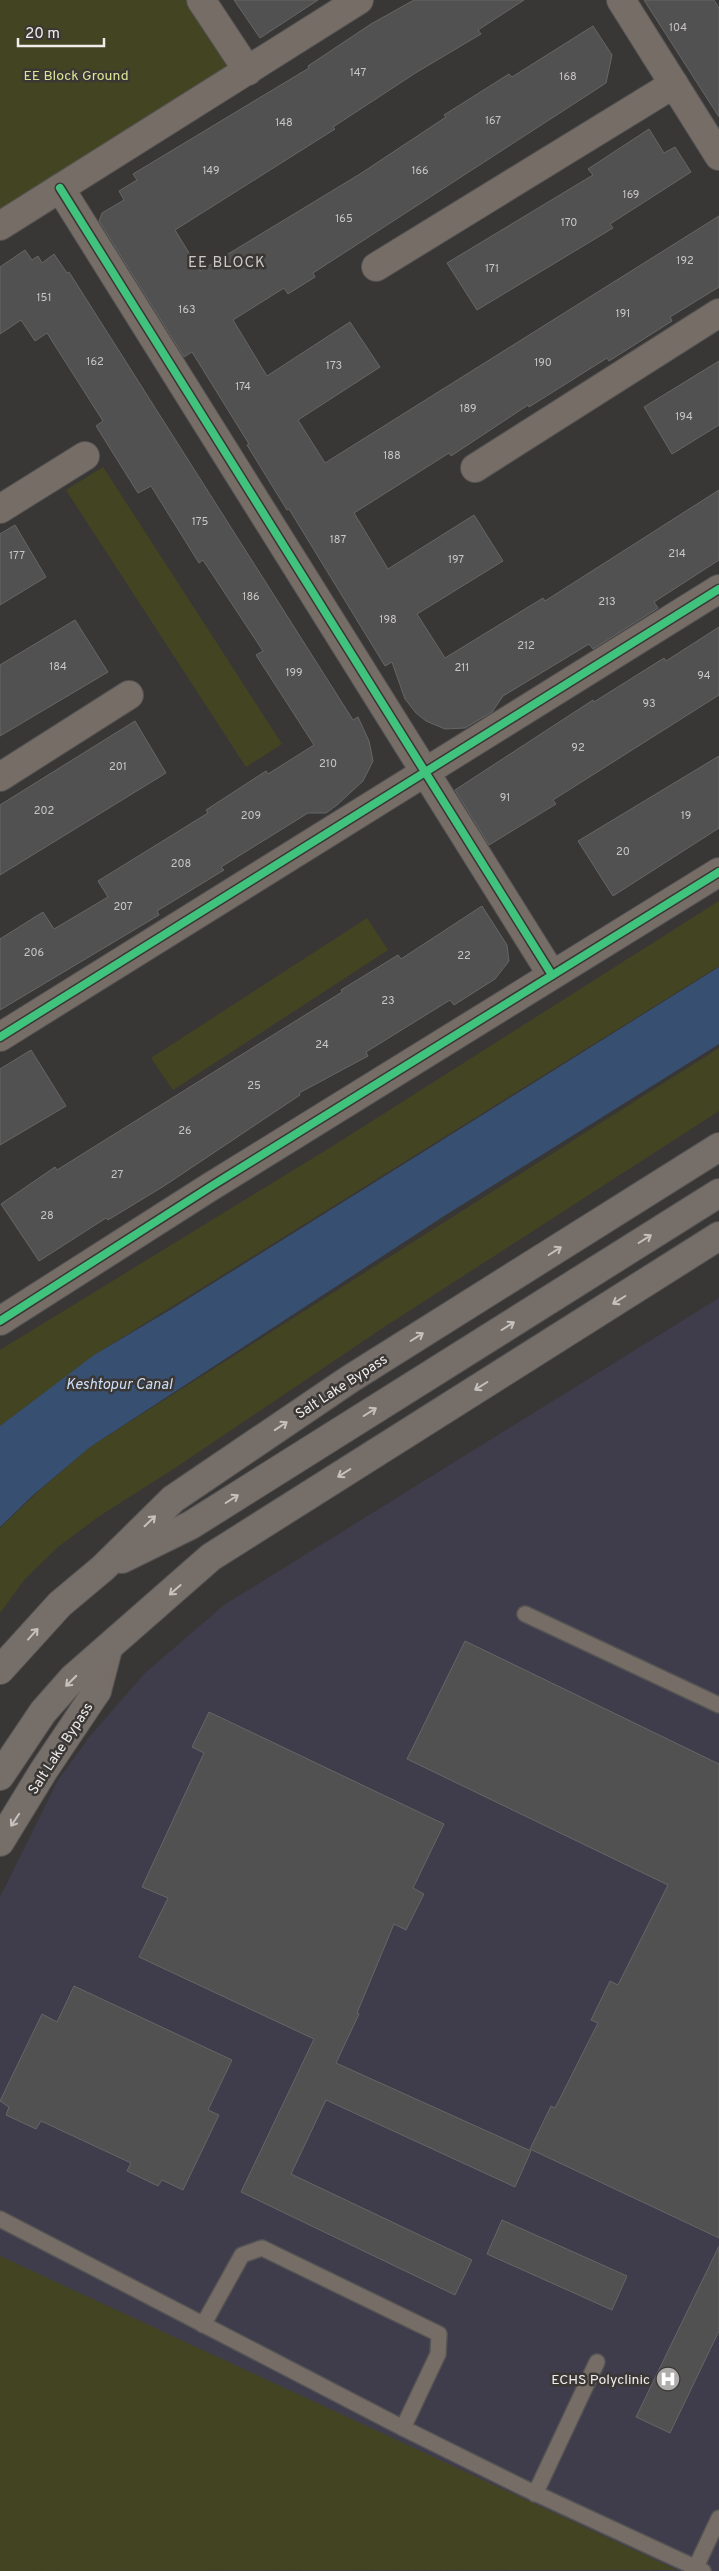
<svg xmlns="http://www.w3.org/2000/svg" width="719" height="2571" font-family="Overpass,sans-serif">
  <style>
    .education { fill: #3f3c4b }
    .green { fill: #434522 }
    .water { fill: #375071 }
    .building { fill: #525151; stroke: #676666 }
    .lines { fill: none; stroke-linecap: round; stroke-linejoin: round }
    .service-casing { stroke: #555454; stroke-width: 18 }
    .minor-casing { stroke: #555454; stroke-width: 30 }
    .tertiary-casing { stroke: #555454; stroke-width: 30 }
    .primary-casing { stroke: #555454; stroke-width: 30 }
    .service { stroke: #776d67; stroke-width: 15 }
    .minor { stroke: #776d67; stroke-width: 28 }
    .tertiary { stroke: #776d67; stroke-width: 28 }
    .primary { stroke: #766e69; stroke-width: 28 }
    .cycleway-casing { stroke: #3a3735; stroke-width: 11 }
    .cycleway { stroke: #40c37c; stroke-width: 8 }
    .oneway { stroke: #c5c1be }
    .labels { text-anchor: middle; stroke-width: 5; stroke-linejoin: round; paint-order: stroke }
    .number-label { font-size: 11px; fill: #c8c6c5 }
    .park-label { font-size: 14px; fill: #dbe397; stroke: #3a3735 }
    .street-label { font-size: 14px; fill: #efedec; stroke: #3a3735 }
    .poi-label { font-size: 14px; fill: #efedec; stroke: #3a3735; text-anchor: end }
    .neighbourhood-label { font-size: 15px; letter-spacing: 1px; fill: #ccc9c7; stroke: #3a3735 }
    .water-label { font-size: 15px; font-style: italic; fill: #ccdff7; stroke: #3a3735 }
  </style>
  <rect width="100%" height="100%" fill="#393736"/>
  <polygon class="education" points="719,1298 719,2571 0,2571 0,1897 58,1780 90,1736 145,1673 224,1605"/>
  <g class="green">
    <polygon points="0,0 191,0 235,65 0,212"/>
    <polygon points="103,467 282,744 246,767 66,490"/>
    <polygon points="719,901 719,966 94,1355 0,1426 0,1350 336,1144"/>
    <polygon points="367,918 388,950 173,1090 151,1058"/>
    <polygon points="719,1048 719,1111 381,1329 178,1466 98,1517 58,1547 24,1580 0,1613 0,1528 40,1490 90,1447"/>
    <polygon points="0,2256 677,2570 0,2571"/>
  </g>
  <polygon class="water" points="719,967 719,1044 444,1216 90,1447 32,1496 0,1527 0,1426 94,1355 175,1307"/>
  <g class="building">
    <polygon points="234,0 318,0 260,38"/>
    <polygon points="414,0 524,0 478,30 481,34 417,72 333,127 335,129 175,230 200,271 360,174 446,117 444,115 509,74 512,77 593,26 612,55 606,83 313,273 315,277 288,294 284,288 233,320 267,376 350,322 380,367 298,420 325,463 719,216 719,287 670,317 672,321 609,361 607,358 529,407 528,405 451,456 449,453 354,513 388,569 474,515 503,561 417,614 445,658 543,598 545,601 719,490 719,560 654,602 658,608 593,649 589,644 503,696 492,712 465,728 445,729 426,721 416,713 405,699 392,662 385,666 289,509 287,510 247,445 249,444 192,352 184,357 99,221 102,213 124,200 119,191 137,180 133,174 309,68 308,66 371,24"/>
    <polygon points="644,0 714,0 719,8 719,117"/>
    <polygon points="649,129 664,153 675,147 691,172 610,224 613,228 477,310 447,263 593,175 588,169"/>
    <polygon points="25,250 32,260 38,256 42,263 54,254 67,273 69,272 353,720 358,717 369,741 373,761 363,781 337,805 326,813 308,813 221,867 224,870 157,911 159,915 0,1010 0,939 43,912 54,929 108,897 98,881 208,813 206,810 266,771 268,774 314,745 256,655 263,651 203,560 199,563 151,486 138,493 96,426 103,421 47,333 35,341 21,320 0,334 0,267"/>
    <polygon points="719,361 719,425 672,454 644,407"/>
    <polygon points="15,525 46,577 0,605 0,534"/>
    <polygon points="75,620 108,672 0,736 0,665"/>
    <polygon points="719,627 719,695 553,800 556,804 489,845 455,790 593,700 594,702 664,658 666,661"/>
    <polygon points="135,721 166,773 0,875 0,805"/>
    <polygon points="719,756 719,828 613,896 578,841"/>
    <polygon points="482,906 507,945 509,961 495,979 454,1005 450,1000 366,1052 368,1056 299,1093 300,1095 164,1186 108,1220 106,1218 39,1261 1,1204 55,1167 57,1170 342,992 341,990 398,955 401,959"/>
    <polygon points="31,1050 66,1106 0,1145 0,1069"/>
    <polygon points="465,1641 719,1764 719,2238 530,2149 551,2106 555,2108 598,2023 591,2020 610,1981 618,1985 668,1885 407,1759"/>
    <polygon points="209,1712 444,1824 413,1888 424,1894 406,1930 394,1924 357,2013 359,2014 336,2063 531,2151 515,2187 326,2100 291,2174 472,2260 455,2295 241,2192 314,2039 139,1957 168,1898 142,1887 204,1753 192,1747"/>
    <polygon points="74,1986 232,2060 208,2110 219,2115 183,2190 162,2180 158,2186 127,2171 131,2163 41,2121 36,2129 6,2115 9,2107 0,2101 42,2014 57,2022"/>
    <polygon points="502,2220 627,2276 612,2310 487,2254"/>
    <polygon points="719,2246 719,2331 670,2433 636,2417"/>
  </g>
  <g class="lines">
    <g class="service-casing">
      <g id="service">
        <polyline points="525,1614 719,1705"/>
        <polyline points="0,2219 403,2428 524,2488 703,2571"/>
        <polyline points="203,2325 242,2255 262,2248 439,2334 438,2354 403,2428"/>
        <polyline points="535,2494 597,2362"/>
        <polyline points="694,2571 719,2518"/>
      </g>
    </g>
    <g class="minor-casing">
      <g id="minor">
        <polyline points="201,0 248,71"/>
        <polyline points="621,0 719,156"/>
        <polyline points="60,188 552,975"/>
        <polyline points="0,226 359,0"/>
        <polyline points="376,267 674,84"/>
        <polyline points="475,468 719,313"/>
        <polyline points="0,509 85,456"/>
        <polyline points="0,777 129,695"/>
        <polyline points="0,1037 719,589"/>
      </g>
    </g>
    <g class="tertiary-casing">
      <g id="tertiary">
        <polyline points="0,1321 210,1187 719,872"/>
        <polyline points="97,1691 108,1649"/>
      </g>
    </g>
    <g class="primary-casing">
      <g id="primary">
        <polyline points="122,1559 191,1525 719,1193"/>
        <polyline points="0,1670 60,1604 103,1568 173,1499 350,1379 719,1147"/>
        <polyline points="0,1776 43,1712 73,1678 211,1557 719,1236"/>
        <polyline points="0,1842 44,1770 97,1691"/>
      </g>
    </g>
    <use href="#service" class="service"/>
    <use href="#minor" class="minor"/>
    <use href="#tertiary" class="tertiary"/>
    <use href="#primary" class="primary"/>
    <g class="cycleway-casing">
      <g id="cycleway">
        <polyline points="60,188 552,975"/>
        <polyline points="0,1037 719,589"/>
        <polyline points="0,1321 210,1187 719,872"/>
      </g>
    </g>
    <use href="#cycleway" class="cycleway"/>
  </g>
  <defs><path id="oneway-shaft" d="M-6 0H5M1.5-3L5.5 0L1.5 3" fill="none" stroke-width="1.6" stroke-linecap="round" stroke-linejoin="round" transform="scale(1.25)"/></defs>
  <g class="oneway">
    <use href="#oneway-shaft" transform="translate(645 1239) rotate(-32)"/>
    <use href="#oneway-shaft" transform="translate(555 1251) rotate(-32)"/>
    <use href="#oneway-shaft" transform="translate(619 1300) rotate(148)"/>
    <use href="#oneway-shaft" transform="translate(508 1326) rotate(-32)"/>
    <use href="#oneway-shaft" transform="translate(417 1337) rotate(-32)"/>
    <use href="#oneway-shaft" transform="translate(481 1386) rotate(148)"/>
    <use href="#oneway-shaft" transform="translate(370 1412) rotate(-32)"/>
    <use href="#oneway-shaft" transform="translate(281 1426) rotate(-34)"/>
    <use href="#oneway-shaft" transform="translate(344 1473) rotate(148)"/>
    <use href="#oneway-shaft" transform="translate(232 1499) rotate(-32)"/>
    <use href="#oneway-shaft" transform="translate(150 1521) rotate(-44)"/>
    <use href="#oneway-shaft" transform="translate(175 1590) rotate(139)"/>
    <use href="#oneway-shaft" transform="translate(33 1634) rotate(-48)"/>
    <use href="#oneway-shaft" transform="translate(71 1681) rotate(135)"/>
    <use href="#oneway-shaft" transform="translate(15 1820) rotate(124)"/>
  </g>
  <defs>
    <g id="hospital-disc" transform="scale(1.25)"><circle r="9.5" fill="#afadac" stroke="#3a3735"/><path d="M-5-5h3v3.5h4V-5h3V5h-3V1.5h-4V5h-3Z" fill="#fff"/></g>
  </defs>
  <g fill-rule="evenodd">
    <use href="#hospital-disc" x="668" y="2379"/>
  </g>
  <g class="labels">
    <g class="number-label">
      <text x="678" y="31">104</text>
      <text x="358" y="76">147</text>
      <text x="568" y="80">168</text>
      <text x="493" y="124">167</text>
      <text x="284" y="126">148</text>
      <text x="211" y="174">149</text>
      <text x="420" y="174">166</text>
      <text x="631" y="198">169</text>
      <text x="344" y="222">165</text>
      <text x="569" y="226">170</text>
      <text x="685" y="264">192</text>
      <text x="492" y="272">171</text>
      <text x="44" y="301">151</text>
      <text x="187" y="313">163</text>
      <text x="623" y="317">191</text>
      <text x="95" y="365">162</text>
      <text x="543" y="366">190</text>
      <text x="334" y="369">173</text>
      <text x="243" y="390">174</text>
      <text x="468" y="412">189</text>
      <text x="684" y="420">194</text>
      <text x="392" y="459">188</text>
      <text x="200" y="525">175</text>
      <text x="338" y="543">187</text>
      <text x="677" y="557">214</text>
      <text x="17" y="559">177</text>
      <text x="456" y="563">197</text>
      <text x="251" y="600">186</text>
      <text x="607" y="605">213</text>
      <text x="388" y="623">198</text>
      <text x="526" y="649">212</text>
      <text x="58" y="670">184</text>
      <text x="462" y="671">211</text>
      <text x="294" y="676">199</text>
      <text x="704" y="679">94</text>
      <text x="649" y="707">93</text>
      <text x="578" y="751">92</text>
      <text x="328" y="767">210</text>
      <text x="118" y="770">201</text>
      <text x="505" y="801">91</text>
      <text x="44" y="814">202</text>
      <text x="251" y="819">209</text>
      <text x="686" y="819">19</text>
      <text x="623" y="855">20</text>
      <text x="181" y="867">208</text>
      <text x="123" y="910">207</text>
      <text x="34" y="956">206</text>
      <text x="464" y="959">22</text>
      <text x="388" y="1004">23</text>
      <text x="322" y="1048">24</text>
      <text x="254" y="1089">25</text>
      <text x="185" y="1134">26</text>
      <text x="117" y="1178">27</text>
      <text x="47" y="1219">28</text>
    </g>
    <g class="park-label">
      <text x="76" y="80">EE Block Ground</text>
    </g>
    <g class="street-label">
      <text transform="translate(341 1386) rotate(-33)" y="5">Salt Lake Bypass</text>
      <text transform="translate(60 1748) rotate(-57)" y="5">Salt Lake Bypass</text>
    </g>
    <g class="poi-label">
      <text x="650" y="2384">ECHS Polyclinic</text>
    </g>
    <g class="neighbourhood-label">
      <text x="227" y="267">EE BLOCK</text>
    </g>
    <g class="water-label">
      <text x="119" y="1389">Keshtopur Canal</text>
    </g>
  </g>
  <path d="M18 38v8h86v-8" fill="none" stroke="#efedec" stroke-width="2.5"/>
  <text x="25" y="38" font-size="15" fill="#efedec" stroke="#3a3735" stroke-width="4" paint-order="stroke">20 m</text>
</svg>
